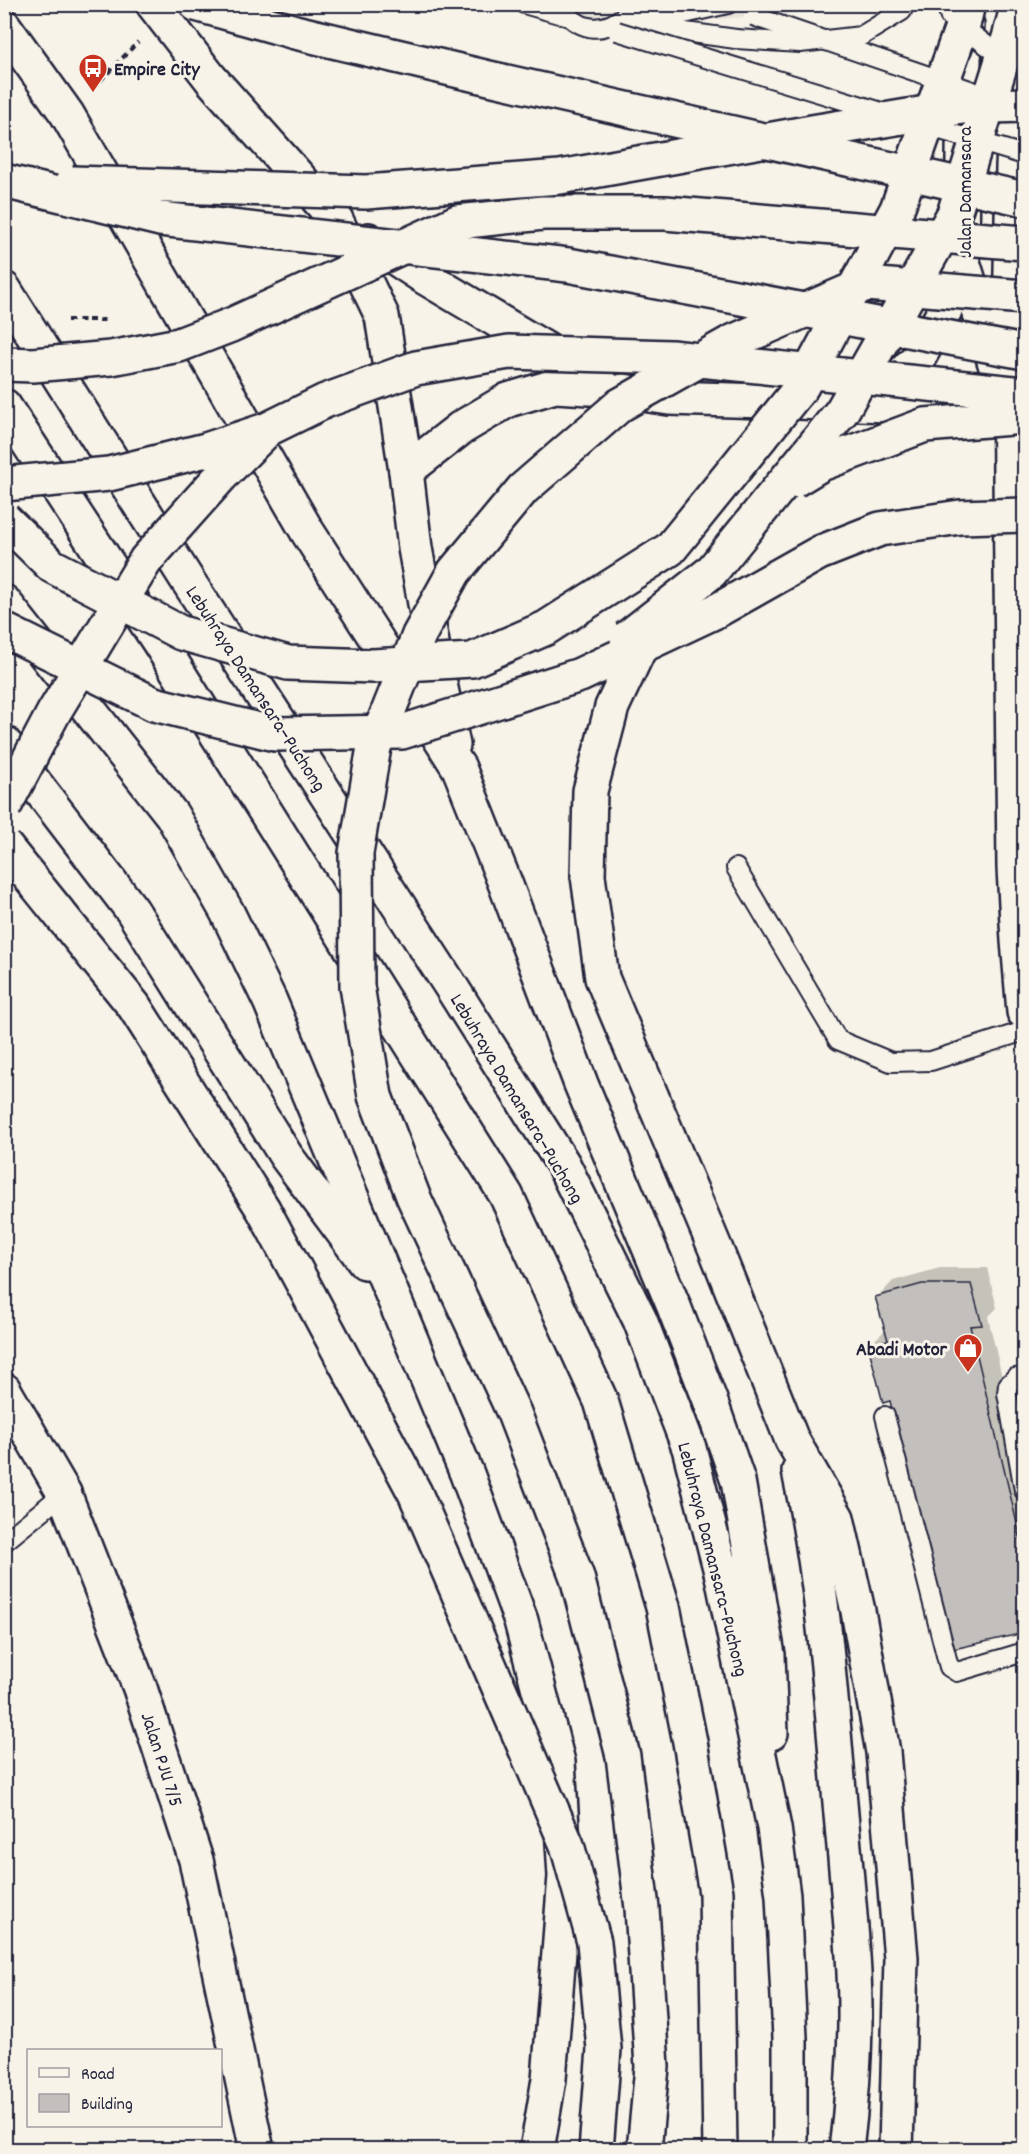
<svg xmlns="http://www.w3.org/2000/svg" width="1029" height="2154" font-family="Dekko,sans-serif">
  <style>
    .built { fill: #e7e3db }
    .shadow { fill: #0003 }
    .building { fill: #c2bfbd; stroke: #22223b; stroke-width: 1.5 }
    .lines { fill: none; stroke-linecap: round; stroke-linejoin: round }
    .lane-casing { stroke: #22223b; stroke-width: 22 }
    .secondary-casing { stroke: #22223b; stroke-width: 38 }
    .highway-casing { stroke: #22223b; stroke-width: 38 }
    .path { stroke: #22223b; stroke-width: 4; stroke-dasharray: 6 4.5; stroke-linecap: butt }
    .lane { stroke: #f7f3e8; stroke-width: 18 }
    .secondary { stroke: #f7f3e8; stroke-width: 33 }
    .highway { stroke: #f7f3e8; stroke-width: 33 }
    .lane-bridge-casing { stroke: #22223b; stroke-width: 22; stroke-linecap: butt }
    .highway-bridge-casing { stroke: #22223b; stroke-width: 38; stroke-linecap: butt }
    .lane-bridge { stroke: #f7f3e8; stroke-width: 18 }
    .highway-bridge { stroke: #f7f3e8; stroke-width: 33 }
    .labels { text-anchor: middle; stroke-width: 6; stroke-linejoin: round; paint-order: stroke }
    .poi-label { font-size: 20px; font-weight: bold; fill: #22223b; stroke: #f7f3e8; text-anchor: start }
    .street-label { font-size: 20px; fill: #22223b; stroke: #f7f3e8 }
  </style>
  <rect width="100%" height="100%" fill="#f7f3e8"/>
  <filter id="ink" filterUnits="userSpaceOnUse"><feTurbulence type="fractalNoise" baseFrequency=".0167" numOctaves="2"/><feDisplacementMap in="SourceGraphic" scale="12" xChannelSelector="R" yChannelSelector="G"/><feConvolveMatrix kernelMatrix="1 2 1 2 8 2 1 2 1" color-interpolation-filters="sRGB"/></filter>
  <g filter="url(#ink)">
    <polygon class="built" points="500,5 885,5 674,23 529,13"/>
    <polygon class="shadow" points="940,1268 987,1268 997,1308 988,1317 1024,1471 1024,1631 950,1648 891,1400 869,1346 886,1329 877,1298 893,1281"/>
    <polygon class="building" points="922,1284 971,1284 982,1325 970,1326 1024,1553 1024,1633 949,1650 890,1401 883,1403 868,1345 888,1340 875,1297"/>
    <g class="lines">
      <g class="lane-casing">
        <g id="lane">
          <polyline points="524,4 566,16"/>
          <path d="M558,4C578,31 601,36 627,14"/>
          <polyline points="629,13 684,14 728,4"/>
          <polyline points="619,21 627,24 736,39"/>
          <polyline points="736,868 838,1040 891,1062 931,1061 1024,1031"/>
          <polyline points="1024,1377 1015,1378 1008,1385 1007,1393 1024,1490"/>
          <polyline points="885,1416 949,1667 957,1672 1024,1652"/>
          <polyline points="4,1542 64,1493"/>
        </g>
      </g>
      <g class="secondary-casing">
        <g id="secondary">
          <polyline points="153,4 211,79 325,207"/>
          <polyline points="1021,18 1013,166 1009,376 1014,868 1018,941 1024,1012"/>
          <polyline points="967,25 964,58 962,259 997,370"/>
          <polyline points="368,240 421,275 562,359"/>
          <polyline points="623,391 669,398 987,408"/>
          <polyline points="880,397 919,357 945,310 960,264"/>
          <polyline points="4,602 172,815 227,912 270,1001 467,1474 521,1621 558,1762 565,1876 549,2079 537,2150"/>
          <polyline points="4,743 132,910 286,1156 365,1262"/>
          <polyline points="4,1390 64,1493 140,1688 196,1860 257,2150"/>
        </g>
      </g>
      <g class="highway-casing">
        <g id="highway">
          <polyline points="4,26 67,114 307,531 459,768 505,883 581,1084 674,1307 710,1400 738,1481 768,1655 771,1733"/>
          <polyline points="335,218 382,316 406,471 415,548 436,665 453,745"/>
          <polyline points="4,289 186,578 452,988 563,1164 640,1320 689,1448 722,1576 774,1828 783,1896 790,2038 790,2150"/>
          <polyline points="4,406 159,642 506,1195 601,1401 663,1607 690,1742 716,1893 720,2150"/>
          <polyline points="406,471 461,428 508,400 555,386 607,389"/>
          <polyline points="588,876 602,978 716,1250 792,1440 837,1518 858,1611 883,1752 901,1958 896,2150"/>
          <path d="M799,1471C822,1576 830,1684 839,1791C844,1852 851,1912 854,1973C857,2030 853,2093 846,2150"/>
        </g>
      </g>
      <g class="path">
        <polyline points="93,88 138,42"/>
        <polyline points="67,320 105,320"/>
      </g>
      <use href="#lane" class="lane"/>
      <use href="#secondary" class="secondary"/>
      <use href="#highway" class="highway"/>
      <g class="lane-bridge-casing">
        <g id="lane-bridge">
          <polyline points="946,4 950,17 994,51 1024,55"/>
          <polyline points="753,16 993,98"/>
          <polyline points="617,31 885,113"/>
          <polyline points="736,39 800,43 861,36 902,11 905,4"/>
          <polyline points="920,124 1024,155"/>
        </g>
      </g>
      <g class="highway-bridge-casing">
        <g id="highway-bridge">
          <polyline points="196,4 295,32 489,78 1024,199"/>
          <polyline points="4,181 160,219 568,265 1024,352"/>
          <polyline points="72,183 366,192 560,177 812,132 962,107 1024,105"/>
          <polyline points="4,364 33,365 111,358 179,345 231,325 457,222 543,213 665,213 1024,243"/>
          <polyline points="793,481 821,464 925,425 1024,417"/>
          <polyline points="4,484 109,474 206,450 266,430 325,401 416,368 509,352 671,357 1024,394"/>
          <polyline points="4,519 52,566 181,633 288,663 373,666 472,660 546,628 670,549 802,386 897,209 964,21 968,4"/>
          <polyline points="4,630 154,704 275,734 402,732 580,675 718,610 819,553 880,529 960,517 1024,515"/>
          <polyline points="627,638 711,572 842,411 954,214 1009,38 1018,4"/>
          <polyline points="4,807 54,712 146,560 221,476 263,434"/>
          <polyline points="4,845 134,1006 263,1209 415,1493 567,1845 594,1942 604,2049 596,2150"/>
          <polyline points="588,876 590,791 612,707 644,639"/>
          <polyline points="644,2150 652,2067 642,1908 623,1756 577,1577 514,1413 413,1196 375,1096 357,986 356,853 374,747 419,635 454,572 523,489 620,405 730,343 866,284 1024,297"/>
        </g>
      </g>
      <use href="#lane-bridge" class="lane-bridge"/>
      <use href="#highway-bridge" class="highway-bridge"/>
    </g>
  </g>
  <defs>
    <g id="bus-pin" transform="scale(1.5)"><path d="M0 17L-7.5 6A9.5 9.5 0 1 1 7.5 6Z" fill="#c8321e" stroke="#f7f3e8"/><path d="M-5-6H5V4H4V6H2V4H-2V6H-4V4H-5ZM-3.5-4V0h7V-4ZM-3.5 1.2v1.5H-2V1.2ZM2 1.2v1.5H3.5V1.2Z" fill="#fff"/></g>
    <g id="shop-pin" transform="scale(1.5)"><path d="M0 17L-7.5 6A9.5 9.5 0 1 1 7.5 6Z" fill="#c8321e" stroke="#f7f3e8"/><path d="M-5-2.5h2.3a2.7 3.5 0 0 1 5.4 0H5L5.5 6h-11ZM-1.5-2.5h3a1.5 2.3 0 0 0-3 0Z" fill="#fff"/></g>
  </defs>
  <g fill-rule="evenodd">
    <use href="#bus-pin" x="93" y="68"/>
    <use href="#shop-pin" x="968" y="1348"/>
  </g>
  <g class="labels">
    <g class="poi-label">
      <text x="114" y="75">Empire City</text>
      <text x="947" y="1355" text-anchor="end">Abadi Motor</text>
    </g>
    <g class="street-label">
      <text transform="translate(964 192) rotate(-90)" y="7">Jalan Damansara</text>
      <text transform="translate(257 688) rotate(57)" y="7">Lebuhraya Damansara–Puchong</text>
      <text transform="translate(518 1098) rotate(59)" y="7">Lebuhraya Damansara–Puchong</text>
      <text transform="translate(714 1559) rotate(76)" y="7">Lebuhraya Damansara–Puchong</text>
      <text transform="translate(163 1759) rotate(72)" y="7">Jalan PJU 7/5</text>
    </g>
  </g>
  <rect width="1029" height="2154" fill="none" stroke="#f7f3e8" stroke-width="24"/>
  <rect x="12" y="12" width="1005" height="2130" fill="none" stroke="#22223b" stroke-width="2" filter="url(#ink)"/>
  <rect x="27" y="2049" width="195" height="78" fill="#f7f3e8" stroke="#a29fa3" stroke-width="1.5"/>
  <rect x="39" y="2068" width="30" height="9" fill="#f7f3e8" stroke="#a29fa3" stroke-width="1.5"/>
  <text x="81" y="2079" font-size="18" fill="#22223b">Road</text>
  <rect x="39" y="2094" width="30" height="18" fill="#c2bfbd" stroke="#a29fa3" stroke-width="1.5"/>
  <text x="81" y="2109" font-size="18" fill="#22223b">Building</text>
</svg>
